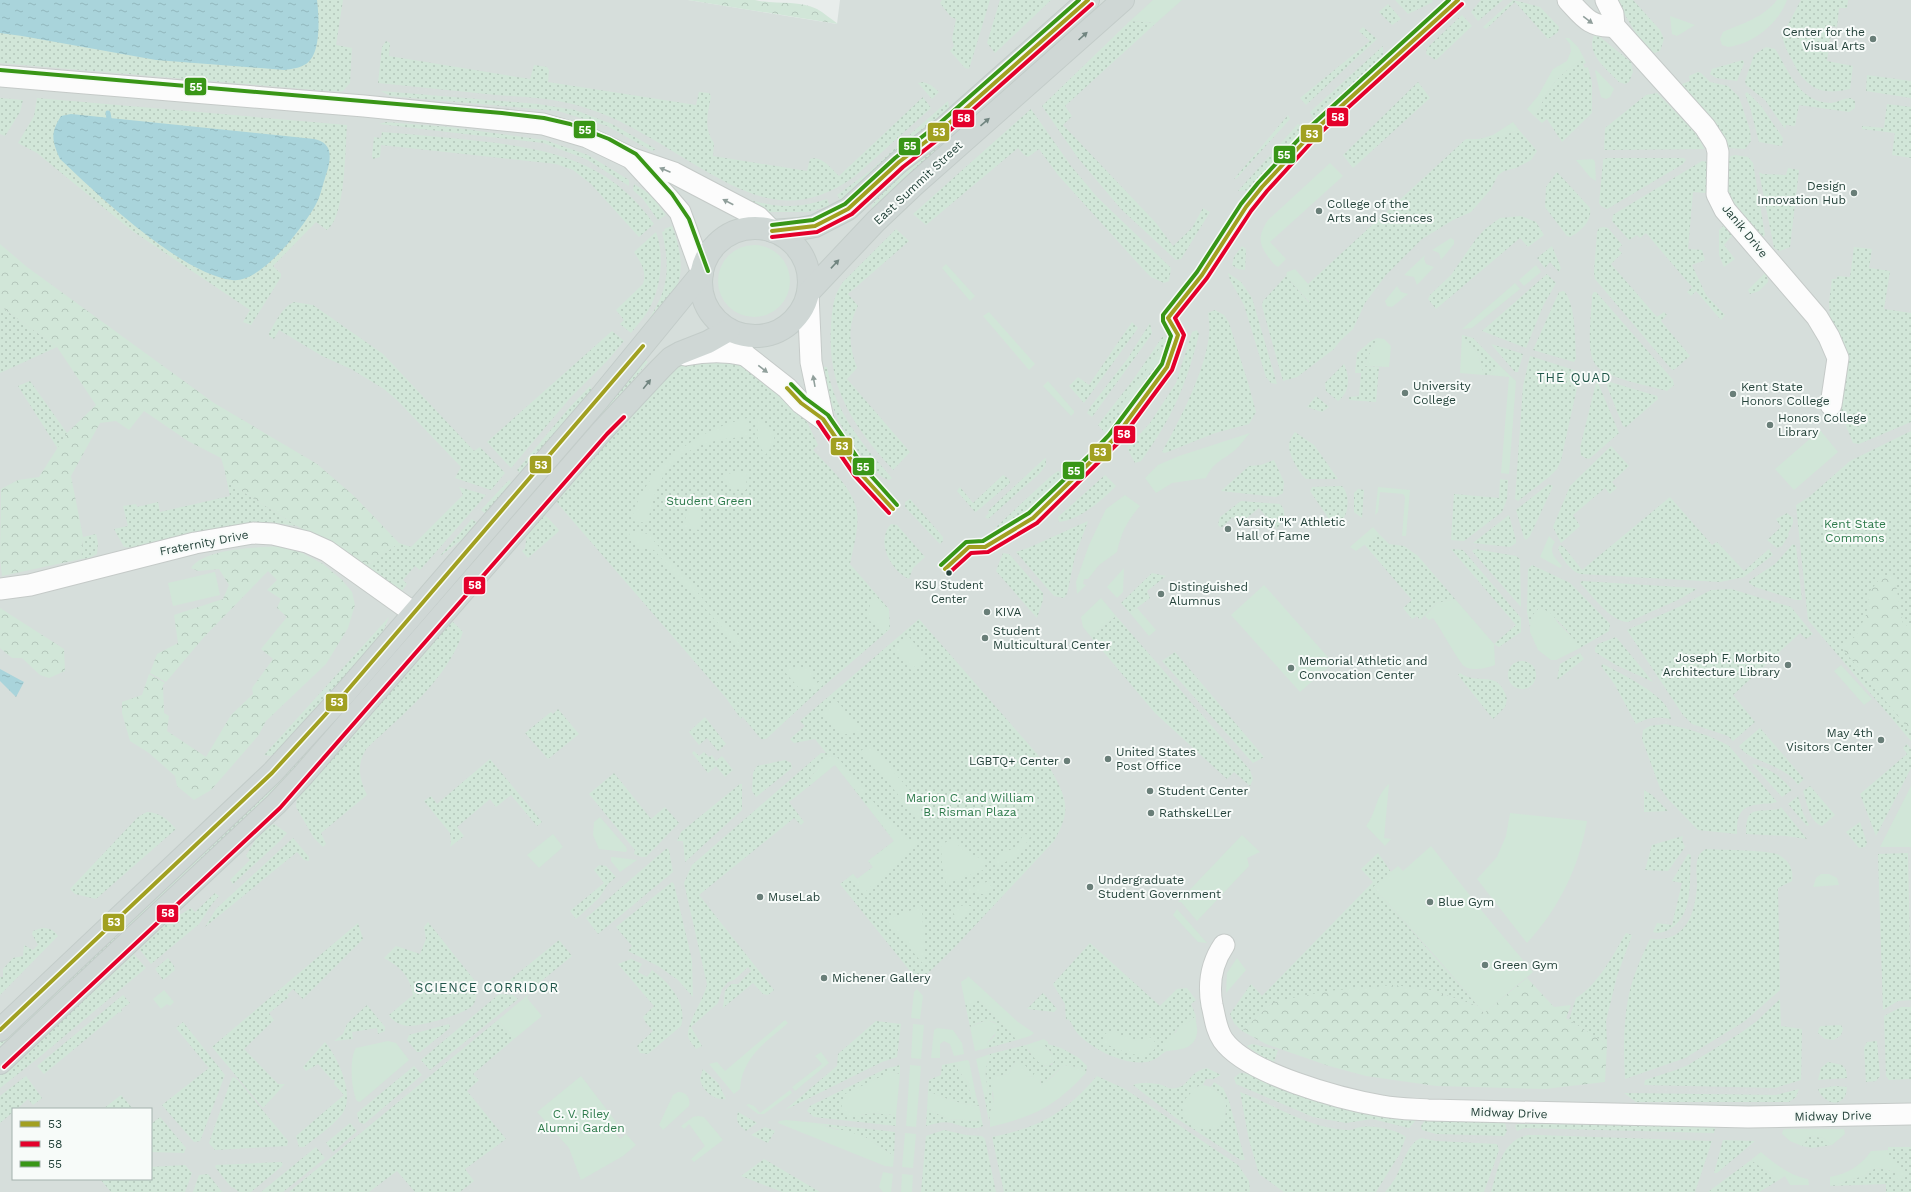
<svg xmlns="http://www.w3.org/2000/svg" width="1911" height="1192" font-family="'Work Sans',sans-serif">
  <style>
    .built { fill: #d6dedb; fill-rule: evenodd }
    .grass { fill: url(#grass-dots) }
    .forest { fill: url(#forest-crowns) }
    .garden { fill: #d1e6d8 }
    .water { fill: url(#water-ripples) }
    .lines { fill: none; stroke-linecap: round; stroke-linejoin: round }
    .stream { stroke: #a9d4db; stroke-width: 5 }
    .minor-casing { stroke: #c5cac8; stroke-width: 23 }
    .major-casing { stroke: #c3ccc9; stroke-width: 24 }
    .minor { stroke: #fcfcfc; stroke-width: 21 }
    .major { stroke: #cfd7d5; stroke-width: 22 }
    .bus-1-casing { stroke: #f7fbf9; stroke-width: 7 }
    .bus-2-casing { stroke: #f7fbf9; stroke-width: 7 }
    .bus-3-casing { stroke: #f7fbf9; stroke-width: 7 }
    .bus-1 { stroke: #a1a021; stroke-width: 4 }
    .bus-2 { stroke: #e4002b; stroke-width: 4 }
    .bus-3 { stroke: #399617; stroke-width: 4 }
    .oneway { fill: #909f9b }
    .oneway2 { fill: #718580 }
    .poi-dot { fill: #697e78; stroke: #f7fbf9; stroke-width: 1.5 }
    .bus-dot { fill: #24423a; stroke: #f7fbf9; stroke-width: 1.5 }
    .labels { text-anchor: middle; stroke-width: 4; stroke-linejoin: round; paint-order: stroke }
    .bus-label { font-size: 11px; fill: #24423a; stroke: #f7fbf9 }
    .poi-label { font-size: 12px; fill: #24423a; stroke: #f7fbf9; text-anchor: start }
    .street-label { font-size: 12px; fill: #24423a; stroke: #f7fbf9 }
    .park-label { font-size: 12px; fill: #2d7a4b; stroke: #f7fbf9 }
    .neighbourhood-label { font-size: 13px; letter-spacing: 1px; fill: #1f5548; stroke: #f7fbf9 }
    .line-badge { stroke: #f7fbf9; stroke-width: 1.5 }
    .badge-label { font-size: 11px; text-anchor: middle; font-weight: bold; fill: #fff }
  </style>
  <defs>
    <pattern id="grass-dots" width="8" height="8" patternUnits="userSpaceOnUse"><rect width="8" height="8" fill="#d1e6d8"/><path d="M2 2h.1M6 6h.1" fill="none" stroke="#b3c6ba" stroke-width="1.8" stroke-linecap="round"/></pattern>
    <pattern id="forest-crowns" width="20" height="18" patternUnits="userSpaceOnUse"><rect width="20" height="18" fill="#d1e6d8"/><path d="M2 6a3 3 0 1 1 6 0M12 15a3 3 0 1 1 6 0" fill="none" stroke="#b3c6ba"/></pattern>
    <pattern id="water-ripples" width="26" height="14" patternUnits="userSpaceOnUse"><rect width="26" height="14" fill="#a9d4db"/><path d="M2 4q2-2 4 0t4 0M15 11q2-2 4 0t4 0" fill="none" stroke="#91b7bd"/></pattern>
  </defs>
  <rect width="100%" height="100%" fill="#e8edeb"/>
  <path class="built" d="M0,0H688L837,24L840,0H1911V1192H0ZM13,1109H151V1179H13Z"/>
  <g class="grass">
    <polygon points="0,0 343,0 336,45 352,48 350,83 343,91 339,92 0,63"/>
    <polygon points="942,0 990,0 969,69 965,68 950,51 954,46 952,39 956,19 951,17 940,3"/>
    <polygon points="1000,0 1051,0 995,53 987,43"/>
    <polygon points="1395,0 1432,0 1433,2 1408,14"/>
    <polygon points="1481,0 1503,0 1478,21 1471,12"/>
    <polygon points="1513,0 1540,7 1559,27 1558,32 1548,39 1515,2 1486,29 1483,27"/>
    <polygon points="1618,0 1633,0 1660,30 1664,39 1660,51 1652,54 1644,47 1618,3"/>
    <path d="M1801,0H1848L1847,8H1839L1837,27L1832,26L1827,61L1853,66L1850,89C1821,96 1806,88 1793,62C1788,53 1784,45 1782,36Z"/>
    <polygon points="1388,4 1401,19 1392,25 1379,12"/>
    <polygon points="1462,15 1472,26 1436,60 1426,54 1427,48"/>
    <polygon points="1130,21 1156,23 1065,106 1072,116 1063,125 1156,223 1173,246 1192,228 1203,208 1210,212 1181,259 1176,260 1121,209 1078,158 1042,106"/>
    <polygon points="1363,27 1377,39 1306,105 1300,98 1370,41 1359,31"/>
    <path d="M1595,33L1631,62L1633,72L1629,82L1625,84L1619,82C1607,69 1584,53 1595,33Z"/>
    <path d="M386,41L390,43L389,56L530,79L534,65L547,67L549,70L548,82L696,105L699,92L709,93L711,96C708,113 703,128 714,143L713,156L807,171L810,159C822,155 831,169 839,176L923,97L931,108L854,177C793,220 749,197 692,163C657,142 623,119 583,107C554,98 525,97 496,95C457,91 418,87 378,83L382,47Z"/>
    <polygon points="1383,46 1383,59 1314,120 1310,112"/>
    <path d="M1766,47L1775,49C1789,71 1799,102 1830,103C1837,103 1843,98 1851,98L1855,101V108L1849,112L1799,105L1795,126L1786,125L1785,129L1765,100L1746,85L1745,81L1754,55Z"/>
    <path d="M1584,58L1586,63L1583,64L1585,68L1588,67L1592,83V113L1562,142L1547,119L1542,123L1535,117C1549,87 1556,76 1584,58Z"/>
    <polygon points="1743,60 1744,63 1737,81 1716,78 1710,74 1712,69"/>
    <polygon points="1698,72 1701,73 1710,82 1728,86 1739,97 1750,130 1751,141 1745,149 1728,148 1682,87 1682,84 1690,81 1689,76"/>
    <polygon points="1867,75 1911,81 1911,98 1866,91"/>
    <polygon points="923,82 931,85 939,92 932,99 918,83"/>
    <polygon points="1418,82 1430,98 1353,168 1343,155"/>
    <polygon points="1004,84 1009,91 875,212 871,206 894,181"/>
    <polygon points="381,91 538,104 575,110 612,124 656,149 652,151 607,126 558,111 390,96"/>
    <polygon points="1747,92 1761,106 1783,138 1782,146 1759,142 1750,107 1745,94"/>
    <polygon points="1657,93 1698,135 1704,149 1604,150 1605,128 1646,95"/>
    <polygon points="0,98 23,100 20,112 5,136 0,134"/>
    <path d="M37,98L347,125C345,149 346,216 327,230L316,222L273,266L281,274V277L251,325L243,322L250,310L131,230L37,153L18,143L34,116Z"/>
    <polygon points="948,101 949,107 947,113 910,139 906,138"/>
    <polygon points="1887,104 1911,107 1911,158 1892,155 1895,133 1862,129 1862,126 1884,128"/>
    <polygon points="1031,109 1071,166 1097,197 1171,268 1169,281 1164,283 1151,277 1143,269 1058,175 1039,149 1028,157 1024,155 1018,148 926,225 913,214"/>
    <polygon points="1288,115 1290,119 1237,178 1234,179"/>
    <polygon points="386,122 450,127 545,140 588,155 629,180 629,186 586,159 543,143 379,124"/>
    <polygon points="1298,124 1304,128 1251,190 1238,191"/>
    <path d="M1519,130L1537,151L1531,160L1516,168L1504,171L1498,175L1491,189L1471,212L1453,220L1422,239L1386,275L1365,303L1353,329L1340,341L1334,349L1297,377L1283,381L1262,306L1263,301L1286,276L1309,303L1308,284L1466,139C1485,140 1501,136 1519,130Z"/>
    <path d="M382,132C411,134 441,137 470,140C544,148 608,158 654,224L639,237L591,184L573,170L556,164L381,145L380,157L373,159L372,156L374,137L381,138Z"/>
    <polygon points="902,142 905,144 841,201 837,195 870,171"/>
    <path d="M1735,155L1748,157L1753,163L1765,235L1763,237C1751,223 1728,206 1726,187C1725,179 1726,170 1726,162L1731,156Z"/>
    <polygon points="1608,158 1684,158 1686,160 1683,164 1607,209 1601,206 1599,203 1603,162 1603,159"/>
    <polygon points="1702,161 1708,162 1708,166 1706,193 1693,192 1688,249 1702,250 1705,260 1692,265 1706,295 1725,315 1721,320 1696,291 1691,296 1687,292 1692,287 1646,233 1640,238 1637,235 1629,240 1612,221 1613,215 1616,213"/>
    <polygon points="1788,168 1799,170 1790,247 1780,251 1774,248 1759,172 1763,174 1786,175"/>
    <path d="M1557,172L1590,208C1592,221 1581,231 1570,237L1567,236L1545,207L1546,187Z"/>
    <polygon points="634,184 651,195 666,215 658,220 643,199 633,190"/>
    <path d="M731,193C767,207 789,211 827,199L830,206L808,212H766Z"/>
    <polygon points="1521,216 1536,222 1544,235 1528,247 1520,238 1436,309 1428,299 1430,295 1451,275 1476,239 1485,229 1500,218"/>
    <polygon points="1726,223 1734,233 1724,245 1735,259 1724,267 1719,255 1719,230"/>
    <path d="M672,226C679,243 686,272 675,290C665,306 649,321 637,336C665,299 673,277 662,232L665,231L664,229Z"/>
    <polygon points="1604,227 1608,228 1622,245 1618,249 1622,253 1611,264 1657,317 1664,312 1667,315 1661,321 1690,356 1675,369 1672,370 1595,279 1594,272 1597,232 1599,228"/>
    <path d="M896,229L909,241L848,294L858,306C847,326 849,346 857,368L847,379L910,452L893,470C853,426 827,388 831,326C832,310 833,296 843,282Z"/>
    <path d="M656,232C665,257 661,288 648,311C643,319 636,326 631,333L620,324L624,320L616,310L643,284C647,271 641,263 634,252Z"/>
    <polygon points="1242,246 1246,249 1245,270 1238,269 1232,265 1234,257"/>
    <polygon points="1552,246 1561,268 1559,272 1550,262 1545,268 1537,258"/>
    <polygon points="1854,247 1872,249 1869,268 1890,271 1884,309 1911,313 1911,422 1859,444 1853,443 1836,401 1841,341 1830,317 1829,303 1832,279 1836,279 1838,276 1850,277"/>
    <polygon points="1767,271 1768,282 1759,291 1750,294 1748,290"/>
    <polygon points="1228,273 1241,282 1252,298 1277,384 1271,383 1266,377 1244,305 1230,280"/>
    <polygon points="1547,274 1556,283 1543,306 1526,348 1482,331"/>
    <path d="M1564,291C1576,304 1575,342 1576,359L1574,362L1533,350L1559,292Z"/>
    <path d="M1594,292H1596L1673,380L1674,385L1667,391C1651,386 1601,378 1594,362C1586,347 1592,312 1592,295Z"/>
    <path d="M294,302L313,305L383,354L474,451L480,447L505,473L491,490L455,478L461,467L398,401L384,389L351,369L322,356L279,330L274,339L269,336V333C276,322 281,308 294,302Z"/>
    <polygon points="0,306 57,347 0,373"/>
    <path d="M1215,310L1224,315L1229,323L1249,386L1256,412L1249,424L1215,433L1165,453L1162,452C1179,422 1206,369 1209,335C1210,328 1209,320 1208,313Z"/>
    <polygon points="1132,322 1138,328 1084,403 1069,386 1078,377 1089,385"/>
    <polygon points="1150,323 1152,333 1149,338 1092,417 1087,413 1091,406 1128,358"/>
    <path d="M1197,330L1199,334C1186,386 1172,418 1141,461L1135,463L1127,448L1150,423L1176,383L1192,332Z"/>
    <polygon points="612,331 624,341 608,360 570,398 511,468 487,442"/>
    <polygon points="1462,335 1473,338 1499,365 1489,375 1484,375 1478,354"/>
    <path d="M1163,336L1172,342C1158,378 1133,407 1108,436L1098,425L1133,380Z"/>
    <polygon points="1377,338 1364,366 1379,367 1376,402 1349,400 1349,397 1359,396 1361,373 1355,373 1357,353 1371,341"/>
    <polygon points="1491,344 1523,354 1518,372 1515,372"/>
    <polygon points="1530,356 1577,371 1579,379 1561,460 1557,469 1549,477 1518,501 1515,499 1523,386"/>
    <polygon points="643,358 648,362 545,486 538,481"/>
    <path d="M698,358L745,362L801,413L808,424L818,445L813,450C829,468 853,487 857,512C859,529 853,548 850,564L889,609L890,629L818,691L766,739H761L742,716L741,719L726,698L559,505L555,498L674,369Z"/>
    <path d="M1344,364C1350,377 1350,392 1338,401L1326,391L1325,383Z"/>
    <path d="M821,367H827C835,413 862,444 892,478L889,480C879,477 877,471 870,465C842,436 830,406 821,367Z"/>
    <polygon points="30,381 67,433 58,449 18,386"/>
    <polygon points="1610,382 1657,396 1658,399 1626,427 1623,426 1607,386 1608,383"/>
    <polygon points="1596,383 1598,383 1619,433 1589,459 1585,458 1581,455 1580,448"/>
    <polygon points="590,386 593,392 522,475 517,470 570,407"/>
    <polygon points="1316,396 1329,407 1322,412 1307,407"/>
    <polygon points="1911,431 1911,741 1808,620 1796,505 1809,497 1850,461"/>
    <path d="M1295,432L1314,445L1338,479H1306C1299,473 1289,455 1289,446C1289,441 1292,436 1295,432Z"/>
    <polygon points="1611,446 1629,466 1612,482 1617,488 1610,494 1605,488 1573,515 1580,526 1561,543 1553,527 1570,486"/>
    <polygon points="222,458 229,483 297,526 267,522 135,548 124,547 114,529 128,526 123,506 136,504 137,507 158,502 160,512 230,496"/>
    <polygon points="1045,458 1046,458 1046,465 1039,474 988,519 985,517 989,513 988,511"/>
    <polygon points="1274,460 1284,482 1283,493 1276,497 1221,491 1249,466 1261,465"/>
    <polygon points="1058,471 1063,473 1066,477 1066,483 1025,521 1000,534 995,528 1051,476"/>
    <polygon points="1003,475 1009,479 1010,483 977,511 975,512 957,491 960,487 973,503"/>
    <path d="M1105,475L1116,486C1101,501 1081,519 1059,522L1058,517Z"/>
    <polygon points="1500,479 1508,480 1507,499 1502,512 1464,541 1451,540 1454,494 1499,498"/>
    <polygon points="509,480 514,484 487,515 481,510"/>
    <polygon points="1549,484 1553,486 1530,536 1526,540 1524,538 1516,510"/>
    <path d="M1342,486C1352,497 1348,520 1335,528L1310,491L1312,487Z"/>
    <polygon points="459,487 486,495 420,570 415,566 403,580 407,584 402,591 364,568 399,543 411,547 463,495"/>
    <polygon points="1358,489 1364,490 1362,518 1354,512 1354,493"/>
    <path d="M1670,497L1712,545L1717,542L1744,571L1769,549L1773,555L1744,577L1720,582L1580,574C1570,571 1562,558 1558,548L1560,545L1564,547L1582,570Z"/>
    <polygon points="522,499 529,505 303,765 127,933 121,926"/>
    <polygon points="910,499 943,537 943,541 940,544 905,507 905,502"/>
    <path d="M1241,501L1280,504C1288,513 1283,520 1277,529L1259,508L1238,525L1233,517L1221,528L1218,525L1220,517Z"/>
    <polygon points="1787,513 1793,518 1793,523 1788,534 1789,535 1782,546 1777,548 1767,540 1781,527 1776,519"/>
    <polygon points="542,514 548,518 559,530 558,532 528,558 522,551 525,548 527,534"/>
    <polygon points="1509,515 1516,540 1516,543 1510,547 1473,543"/>
    <polygon points="472,519 477,523 472,532 439,557"/>
    <polygon points="1088,521 1075,556 1067,594 1064,598 1054,596 1016,552 1028,548"/>
    <path d="M891,524L897,525L925,557L913,568L909,579C891,571 875,541 891,524Z"/>
    <polygon points="96,534 98,543 97,554 89,558 81,559 83,537"/>
    <polygon points="1379,534 1389,544 1404,546 1418,556 1455,599 1437,603 1420,620 1417,616 1412,619 1403,608 1412,600 1364,544"/>
    <polygon points="1793,544 1796,546 1802,600 1796,600 1755,587 1749,583 1749,581 1775,564"/>
    <polygon points="1451,549 1463,550 1521,618 1521,632 1499,647 1494,644 1516,625"/>
    <polygon points="1475,549 1516,556 1520,559 1521,607 1472,551"/>
    <polygon points="1003,553 1009,554 1043,593 1043,600 1037,618 996,571"/>
    <path d="M1532,565L1570,583L1610,624L1609,631L1578,649C1573,634 1554,615 1540,607L1532,616L1530,627L1527,612L1528,569Z"/>
    <polygon points="1152,573 1166,576 1147,591 1150,598 1130,613 1121,603"/>
    <path d="M1582,581L1694,588L1697,589L1680,599L1628,622C1611,622 1593,596 1581,584L1580,583Z"/>
    <polygon points="1731,589 1791,607 1813,634 1806,639 1800,633 1733,695 1755,722 1733,741 1728,736 1692,724 1683,715 1627,630 1681,606 1711,590"/>
    <polygon points="1116,616 1250,770 1253,779 1250,786 1234,772 1227,779 1155,713 1091,637"/>
    <polygon points="389,617 380,639 276,754 270,756 264,755"/>
    <path d="M919,619L1051,770C1068,801 1071,810 1054,841L953,949L919,982L840,884L853,874L857,879L873,867L868,861L894,841L829,757H824L817,770L810,777L813,783L789,802L804,822L801,825L794,818L699,895L774,990L768,995L763,994L753,983L723,1008L725,991L731,984H738L751,971L748,967L734,980L728,982L722,989L718,1003L691,1027L702,1046L696,1049C694,1046 691,1043 689,1039C683,1027 705,999 707,984L684,883L692,865L821,753H826L815,739L794,743L790,739L805,726L800,721Z"/>
    <path d="M453,622L463,632C447,680 403,714 367,748C356,764 359,778 367,795L321,833L326,844L323,847L314,838L296,807L297,797L448,625Z"/>
    <polygon points="1616,637 1653,682 1616,665 1595,652 1595,648 1598,644"/>
    <polygon points="1175,652 1264,757 1253,763 1162,661"/>
    <polygon points="1580,653 1584,659 1557,680 1560,664"/>
    <circle cx="1522" cy="675" r="14"/>
    <path d="M1603,664C1620,674 1671,696 1671,719C1658,716 1648,717 1636,724L1615,685L1601,666Z"/>
    <path d="M1460,673C1479,687 1498,667 1507,699L1505,707L1493,719L1458,675Z"/>
    <polygon points="558,709 579,734 548,759 525,733 551,712 553,714"/>
    <polygon points="705,717 726,744 718,751 707,738 699,745 689,732"/>
    <path d="M1665,724C1686,728 1710,735 1729,746L1777,802C1772,804 1766,803 1761,804C1739,806 1737,815 1737,834L1698,830L1694,826L1668,799L1660,788L1642,739L1643,730L1650,726Z"/>
    <path d="M1760,728L1804,779L1798,785C1784,763 1748,762 1739,746Z"/>
    <polygon points="1907,744 1911,749 1911,768 1876,836 1860,794 1907,754 1903,748"/>
    <polygon points="694,751 699,756 704,752 709,757 712,755 716,761 722,756 733,770 725,777 716,766 708,773 692,753"/>
    <polygon points="490,759 542,822 537,826 511,795 496,807 490,799 457,827 464,836 450,847 451,843 450,833 424,801 431,796 437,804"/>
    <polygon points="785,760 791,763 792,768 756,797 752,791 753,773 757,766"/>
    <path d="M1752,764C1769,767 1781,777 1792,790L1782,797Z"/>
    <polygon points="614,773 651,819 665,807 679,823 646,857 641,857 634,854 635,850 589,794"/>
    <polygon points="740,784 742,784 742,810 685,862 683,841 677,841 681,832"/>
    <path d="M1810,786L1835,815L1822,826C1810,823 1807,802 1803,791Z"/>
    <polygon points="1644,790 1652,795 1668,811 1644,812"/>
    <polygon points="1798,796 1803,813 1809,825 1807,826 1788,804"/>
    <path d="M1781,807L1807,839L1786,836L1746,834C1746,804 1756,813 1779,809Z"/>
    <path d="M147,812C161,813 167,819 176,829L96,899L75,894L70,889L138,817Z"/>
    <polygon points="1860,822 1867,843 1865,847 1859,848 1846,832"/>
    <polygon points="274,824 287,833 281,840 233,884 230,880 250,860 246,856 262,828"/>
    <polygon points="1683,836 1682,840 1685,847 1668,871 1645,870 1652,845"/>
    <polygon points="293,838 309,857 309,861 304,860 297,852 205,927 216,909"/>
    <polygon points="667,848 669,850 673,872 598,934 586,918"/>
    <path d="M1706,849C1720,850 1770,850 1779,855C1789,861 1794,869 1792,881L1778,888L1780,990L1745,1021L1685,1058L1625,1079C1623,1043 1623,1005 1636,971C1640,960 1645,950 1650,939C1685,943 1695,916 1697,885C1697,877 1695,866 1698,858C1699,853 1703,851 1706,849Z"/>
    <polygon points="1378,853 1391,872 1374,888 1478,1006 1431,990 1273,1002 1242,1031 1234,1023 1230,1014 1251,984 1262,996 1373,882 1361,869"/>
    <polygon points="1908,853 1911,1000 1898,1001 1883,1010 1878,854"/>
    <path d="M1688,854L1691,855C1689,880 1694,915 1670,929C1665,932 1658,934 1653,932L1657,923L1672,925L1682,883L1672,881Z"/>
    <polygon points="599,865 606,866 616,877 608,884 599,898 576,919 570,911 604,883 594,870"/>
    <polygon points="672,882 674,884 692,960 693,997 678,980 658,966 628,951 632,946 616,927"/>
    <polygon points="215,893 219,896 212,904 199,924 151,964 137,946 152,932 191,908 195,912"/>
    <path d="M428,922L475,981C477,987 478,999 473,1005C466,1014 419,1027 407,1026C400,1025 392,1021 389,1015L413,995C409,974 401,968 384,958L396,946L420,954L426,939L424,927Z"/>
    <polygon points="358,923 363,939 303,999 293,989 287,995 289,997 269,1013 274,1020 244,1049 278,1084 285,1084 263,1108 212,1047"/>
    <path d="M42,928C49,928 54,930 58,936L0,995V977H3V969L13,958L23,956L24,945L33,950L38,945L32,934L33,931Z"/>
    <path d="M1626,933L1632,935L1617,976L1606,1021L1607,1044L1569,1020L1576,998C1597,986 1614,954 1626,933Z"/>
    <polygon points="113,934 119,940 0,1051 0,1040"/>
    <polygon points="559,940 572,956 529,991 508,988 511,979"/>
    <path d="M1090,943L1160,1006L1177,989L1187,988L1196,1000L1191,1004L1196,1016L1186,1024L1178,1028L1164,1046L1167,1051C1162,1053 1160,1056 1157,1058C1135,1072 1093,1050 1078,1034C1073,1028 1073,1024 1068,1019L1066,1020L1065,1004L1053,984Z"/>
    <polygon points="131,951 146,968 37,1059 0,1088 0,1074"/>
    <polygon points="168,958 174,966 175,970 163,980 155,969"/>
    <path d="M631,959L642,964L638,972L647,977L652,970C669,983 688,1003 681,1026L648,1054L640,1053L637,1046L653,1031L646,1023L643,1017L654,1006L618,964Z"/>
    <polygon points="1043,993 1057,1009 1054,1012 1027,1009"/>
    <polygon points="503,994 513,995 518,999 430,1070 421,1060 498,995"/>
    <polygon points="123,995 130,1003 121,1009 122,1011 120,1013 119,1012 44,1074 37,1066"/>
    <polygon points="1780,999 1781,1026 1802,1029 1801,1080 1775,1088 1644,1085 1645,1080 1676,1070 1688,1065 1742,1032 1757,1021"/>
    <path d="M979,1000L1017,1040L988,1048L987,1043L995,1036L997,1024C988,1017 979,1023 970,1027L965,1003Z"/>
    <polygon points="367,1005 385,1027 385,1031 378,1034 377,1028 352,1032 353,1039 334,1041 343,1034 347,1024"/>
    <polygon points="1901,1007 1911,1007 1911,1079 1889,1080 1886,1076 1884,1016"/>
    <polygon points="498,1020 514,1039 473,1074 479,1080 467,1091 506,1139 465,1169 474,1181 460,1192 415,1192 397,1171 369,1192 289,1192"/>
    <polygon points="876,1021 901,1024 897,1057 882,1062 785,1110 837,1066 838,1054"/>
    <polygon points="183,1022 225,1075 200,1141 194,1142 162,1105 209,1068 176,1028"/>
    <polygon points="449,1024 450,1028 420,1052 417,1052 407,1040 409,1035"/>
    <polygon points="1841,1025 1843,1029 1841,1035 1834,1040 1825,1039 1818,1033 1819,1028 1821,1026"/>
    <path d="M1045,1040L1048,1042V1044L1061,1048L1079,1058L1087,1066L1086,1073L1081,1068L1064,1065L1040,1087L1041,1079L1033,1076L1028,1077L1015,1062L1009,1074L995,1076L992,1095L994,1103L990,1112L989,1122L984,1095L988,1093L985,1071L990,1054L1026,1045L1029,1052L1045,1066L1052,1065C1057,1056 1052,1053 1045,1046Z"/>
    <polygon points="1877,1041 1880,1076 1876,1081 1866,1082 1864,1048 1867,1042"/>
    <path d="M325,1042C338,1058 356,1096 342,1114C332,1127 316,1137 304,1147H299L296,1136L344,1095L334,1084L335,1080H332L318,1064L306,1071L303,1067Z"/>
    <polygon points="1252,1044 1278,1050 1273,1065 1247,1046"/>
    <path d="M957,1062L958,1070L967,1081L971,1096H976L979,1106C960,1104 945,1099 928,1091L929,1080L941,1075L942,1065Z"/>
    <polygon points="1828,1062 1842,1065 1846,1070 1847,1078 1818,1080 1821,1068"/>
    <polygon points="900,1065 900,1074 890,1072 861,1115 871,1113 896,1115 896,1126 814,1117 807,1111 810,1106 885,1069"/>
    <polygon points="414,1066 422,1075 364,1124 359,1122 357,1113"/>
    <path d="M1207,1068L1221,1075L1213,1079H1206L1203,1085L1194,1088L1192,1093L1184,1101L1225,1118L1226,1104L1221,1095L1211,1087L1214,1082L1223,1088L1229,1101L1245,1160H1241L1176,1118L1133,1085C1139,1082 1150,1083 1158,1084C1165,1085 1168,1090 1176,1088C1190,1086 1188,1072 1207,1068Z"/>
    <path d="M703,1069L718,1083L726,1099C714,1101 702,1090 700,1079Z"/>
    <polygon points="1240,1073 1251,1074 1417,1119 1409,1128 1372,1119 1346,1123 1313,1117 1236,1084 1234,1078"/>
    <polygon points="26,1076 42,1098 33,1105 28,1099 17,1109 13,1109 13,1112 0,1123 0,1096"/>
    <path d="M1097,1076L1125,1089L1238,1165L1249,1181L1250,1192H1004L992,1137C1041,1127 1065,1113 1097,1076Z"/>
    <polygon points="233,1077 237,1079 288,1141 287,1146 215,1150 209,1143 231,1080"/>
    <path d="M1835,1086L1847,1087C1847,1089 1846,1094 1845,1096C1837,1110 1821,1099 1818,1089Z"/>
    <polygon points="1799,1089 1796,1097 1789,1102 1636,1102 1624,1093 1776,1095"/>
    <path d="M1240,1092C1275,1105 1309,1129 1347,1130C1352,1131 1357,1127 1362,1127C1373,1125 1397,1130 1406,1137L1399,1155L1376,1192H1284L1259,1174L1249,1140Z"/>
    <polygon points="121,1095 133,1109 103,1109"/>
    <path d="M927,1109L948,1119L982,1121L983,1126C972,1131 962,1126 952,1123C943,1121 934,1124 926,1126Z"/>
    <path d="M738,1112L757,1123L746,1131C739,1125 735,1122 738,1112Z"/>
    <polygon points="160,1117 186,1148 184,1153 151,1152 151,1124"/>
    <polygon points="1426,1119 1505,1123 1507,1131 1504,1136 1436,1134 1422,1130 1421,1126"/>
    <polygon points="350,1123 357,1131 333,1152 326,1143"/>
    <polygon points="816,1123 895,1132 894,1156 865,1137"/>
    <polygon points="1517,1124 1716,1125 1714,1133 1524,1128 1517,1131 1515,1126"/>
    <polygon points="765,1127 775,1131 768,1143 751,1135"/>
    <polygon points="944,1130 966,1135 982,1136 985,1139 996,1192 921,1192 926,1136"/>
    <path d="M1528,1135H1538L1712,1141L1695,1192H1491C1498,1170 1501,1140 1528,1135Z"/>
    <polygon points="1810,1136 1823,1138 1832,1145 1812,1148 1802,1146"/>
    <path d="M1421,1138L1436,1141L1497,1144L1499,1150L1484,1192H1385C1389,1187 1393,1182 1396,1177C1403,1164 1407,1144 1421,1138Z"/>
    <polygon points="1723,1140 1755,1141 1717,1173 1714,1173"/>
    <polygon points="316,1147 325,1158 283,1192 261,1192"/>
    <polygon points="1888,1147 1911,1147 1911,1192 1886,1192 1886,1184 1830,1186 1863,1176 1874,1169 1884,1168 1895,1173 1898,1180 1888,1159"/>
    <polygon points="764,1159 820,1192 782,1192 741,1176"/>
    <polygon points="1751,1160 1779,1180 1759,1192 1708,1192"/>
    <polygon points="281,1162 283,1164 281,1167 251,1192 239,1192 234,1188 231,1187 215,1167 216,1165"/>
    <polygon points="185,1165 192,1173 185,1192 111,1192 100,1179 151,1179 151,1167"/>
    <polygon points="208,1174 222,1192 193,1192 199,1175"/>
  </g>
  <g class="forest">
    <path d="M688,0H755C775,5 799,0 817,9C824,13 831,19 838,24Z"/>
    <polygon points="0,244 27,267 214,403 317,464 354,496 399,543 364,568 229,483 221,458 188,441 144,411 129,430 116,421 100,423 71,476 83,537 81,559 2,576 0,558 1,489 18,480 39,477 67,433 96,405 57,347 0,306"/>
    <path d="M289,546L323,564L342,580L352,592L355,605L348,628L326,664L266,721L258,736L211,790L194,800L177,786L175,776L149,753L130,741L122,713V702L142,695L149,674L165,683L163,685L164,713L169,716L167,731L206,757L231,715L253,694L252,688L273,659L261,649L287,617L277,608L281,599L267,590L277,580L268,571L204,637L166,682L150,673L157,654L178,643L174,615L223,599L229,585L219,569L198,571L191,568C205,547 265,547 289,546Z"/>
    <polygon points="1883,575 1888,575 1895,580 1903,624 1911,627 1911,732 1841,647 1856,636 1866,615 1870,591"/>
    <polygon points="0,608 64,649 65,671 49,678 40,675 22,658 12,658 0,648"/>
    <polygon points="1527,978 1554,1007 1571,1005 1566,1018 1607,1044 1605,1082 1545,1089 1436,1086 1366,1076 1329,1066 1266,1044 1242,1031 1273,1002 1327,991 1394,985 1431,990 1478,1006 1484,1013"/>
  </g>
  <g class="garden">
    <polygon points="1153,0 1182,0 1156,23 1130,21"/>
    <path d="M1777,0H1787C1778,24 1753,44 1728,47L1722,45L1720,39L1723,32C1743,23 1763,18 1777,0Z"/>
    <polygon points="1670,16 1695,25 1677,36 1672,34"/>
    <path d="M1565,38H1569L1578,47L1584,58C1556,76 1549,87 1535,117L1527,109L1538,96L1553,69L1567,61L1571,51L1570,44Z"/>
    <polygon points="1596,70 1614,89 1610,97 1606,99 1601,97 1595,71"/>
    <polygon points="1513,122 1519,130 1501,136 1477,140 1493,135"/>
    <polygon points="1593,159 1595,162 1596,181 1590,177 1576,160"/>
    <path d="M1330,163L1343,176L1270,242L1286,259L1278,267C1274,265 1272,262 1269,258C1258,243 1258,236 1268,220Z"/>
    <polygon points="1451,238 1454,240 1454,244 1441,260 1439,253 1432,250"/>
    <circle cx="754" cy="281" r="36"/>
    <polygon points="1425,255 1424,259 1426,264 1434,267 1417,285 1414,277 1404,275"/>
    <polygon points="946,264 975,296 970,301 942,268"/>
    <polygon points="1536,265 1541,272 1524,286 1519,280"/>
    <polygon points="1295,269 1308,284 1310,303 1286,276 1287,272"/>
    <polygon points="1515,283 1520,289 1472,328 1462,329"/>
    <polygon points="1397,286 1401,292 1408,294 1392,307 1387,306 1385,301"/>
    <polygon points="989,312 1035,364 1029,370 983,316"/>
    <polygon points="1462,335 1478,354 1484,375 1460,373"/>
    <polygon points="1377,338 1384,339 1391,346 1389,367 1364,366"/>
    <polygon points="1160,347 1164,347 1164,351 1127,408 1124,412 1119,411 1120,406 1145,372"/>
    <polygon points="1499,365 1516,381 1509,474 1501,473 1509,377 1489,375"/>
    <polygon points="1048,381 1074,411 1074,413 1071,416 1043,386"/>
    <path d="M748,418V437C688,439 657,463 648,523L631,521C644,468 697,429 748,418Z"/>
    <path d="M757,420C778,427 779,440 765,455L758,443Z"/>
    <polygon points="1820,430 1838,452 1794,490 1775,469"/>
    <path d="M1250,433C1245,438 1241,445 1235,450C1222,461 1215,460 1206,478L1172,483L1156,493L1145,478L1158,465L1179,456Z"/>
    <polygon points="731,473 747,473 746,490 731,489 721,476"/>
    <polygon points="1378,487 1410,490 1406,536 1402,536 1405,497 1403,494 1380,492 1378,512 1375,515"/>
    <path d="M1125,495L1140,506C1127,521 1121,533 1117,552L1099,565L1088,579H1084L1083,584L1086,585L1077,594L1076,582L1089,545L1106,509Z"/>
    <polygon points="691,502 702,515 700,530 684,528 686,514"/>
    <polygon points="1373,527 1379,534 1356,551 1350,547"/>
    <path d="M629,530L653,535L654,541L741,644L739,647L654,550C641,549 629,545 629,530Z"/>
    <path d="M1549,536L1555,542C1548,552 1555,558 1562,566L1560,568L1540,557Z"/>
    <polygon points="1124,568 1123,592 1117,598 1107,587"/>
    <polygon points="215,572 220,595 173,606 168,583"/>
    <polygon points="1264,585 1333,663 1300,692 1231,615"/>
    <polygon points="874,594 888,609 888,629 882,634 879,630 880,628 875,621 872,623 867,618 872,596"/>
    <polygon points="1101,598 1116,616 1091,637 1083,627 1081,617"/>
    <path d="M1455,599L1494,644L1495,665C1486,668 1473,672 1464,666C1459,662 1439,626 1433,618L1429,620L1425,616L1437,603Z"/>
    <polygon points="1540,607 1552,614 1558,623 1575,640 1578,649 1556,660 1551,660 1538,650 1530,632 1530,627 1532,616"/>
    <polygon points="1137,608 1156,630 1149,636 1130,613"/>
    <polygon points="909,637 926,657 911,670 893,650"/>
    <polygon points="1841,665 1872,699 1864,705 1834,671"/>
    <polygon points="808,667 813,673 811,676 817,683 820,681 823,685 817,690 798,687 784,671 786,669"/>
    <polygon points="836,700 863,731 841,735 821,712"/>
    <polygon points="872,747 920,802 919,820 861,750"/>
    <polygon points="824,756 837,757 866,790 859,795 835,765 813,783 810,777 817,770"/>
    <path d="M1389,784L1384,838L1391,839L1385,846L1366,826C1377,812 1375,796 1389,784Z"/>
    <polygon points="1911,786 1911,847 1880,847"/>
    <polygon points="872,800 906,840 916,839 915,846 863,894 849,877 853,874 857,879 873,867 868,861 894,841 866,804"/>
    <path d="M1510,813L1587,821C1579,867 1559,908 1527,943L1477,879L1497,857L1506,836Z"/>
    <polygon points="600,817 626,847 627,850 626,852 599,849 593,835 594,822"/>
    <polygon points="553,834 563,847 539,868 527,855"/>
    <path d="M1024,834L1031,835C1023,851 1014,861 996,865V856L1016,847Z"/>
    <polygon points="1242,835 1260,852 1247,858 1249,866 1197,921 1181,902 1178,902"/>
    <path d="M953,838C960,848 969,857 983,858L986,869L946,884L942,865L941,845Z"/>
    <polygon points="1431,846 1486,916 1533,972 1484,1013 1437,958 1373,887 1398,866 1403,871"/>
    <polygon points="611,857 613,857 637,860 620,872 611,861"/>
    <polygon points="1821,874 1829,874 1837,878 1839,885 1813,887 1816,878"/>
    <polygon points="989,881 992,889 986,895 973,892 968,894 965,890"/>
    <polygon points="965,905 975,907 959,924 951,908"/>
    <polygon points="922,906 925,966 887,922 891,918"/>
    <polygon points="1177,909 1207,943 1198,942 1173,915"/>
    <polygon points="1237,958 1246,970 1226,993 1227,973"/>
    <polygon points="968,976 1018,1022 1034,1033 1030,1036 1017,1040 979,1000 973,1003 965,1003 961,982 967,978"/>
    <polygon points="917,989 923,996 920,1019 911,1018 914,992"/>
    <polygon points="164,990 174,1002 170,1006 167,1004 161,1009 153,999"/>
    <polygon points="529,994 527,998 542,1016 514,1039 498,1020"/>
    <path d="M1196,1016C1195,1022 1198,1027 1197,1033C1195,1049 1179,1050 1167,1051L1164,1046L1165,1041L1176,1032L1179,1026L1186,1024Z"/>
    <path d="M785,1020L788,1023C766,1042 742,1057 740,1089L734,1094L709,1064L717,1062L725,1071Z"/>
    <polygon points="987,1020 997,1024 997,1031 987,1043 988,1048 975,1051 970,1027"/>
    <polygon points="913,1024 924,1025 921,1059 911,1058"/>
    <polygon points="937,1028 953,1030 962,1043 964,1054 954,1056 950,1044 944,1041 940,1044 940,1058 931,1058 934,1030"/>
    <path d="M1110,1031L1138,1041L1150,1037L1155,1042V1048C1148,1064 1116,1049 1106,1044L1104,1042L1105,1034Z"/>
    <path d="M1044,1039L1045,1040V1046L1054,1056V1062L1048,1066C1038,1065 1030,1054 1026,1045Z"/>
    <path d="M388,1041L396,1043L409,1060L360,1102L357,1101C351,1090 349,1058 356,1048Z"/>
    <polygon points="821,1052 829,1063 795,1091 792,1087 822,1064 815,1056"/>
    <polygon points="990,1054 985,1071 988,1093 984,1095 976,1059"/>
    <polygon points="967,1060 969,1061 976,1096 971,1096 967,1081 958,1070 957,1062"/>
    <path d="M1015,1062L1026,1066L1028,1077L1033,1076L1035,1072L1041,1074L1040,1086L1052,1077L1064,1065L1081,1068L1086,1073C1054,1107 1035,1116 990,1127V1112L994,1103L992,1079L995,1076L1009,1074Z"/>
    <polygon points="910,1065 921,1066 916,1127 906,1126"/>
    <path d="M890,1072L900,1074L896,1115L871,1113L848,1117C839,1109 841,1104 845,1094Z"/>
    <polygon points="581,1076 617,1123 611,1128 620,1139 626,1134 636,1145 623,1156 581,1180 569,1148 537,1112"/>
    <path d="M1203,1085L1211,1087L1221,1095L1226,1104L1225,1118L1217,1129C1204,1130 1188,1128 1183,1113C1182,1109 1182,1104 1184,1101C1187,1096 1191,1094 1194,1088Z"/>
    <polygon points="790,1090 792,1093 764,1114 758,1114 746,1105 749,1104 754,1106 760,1113"/>
    <path d="M928,1091C945,1099 960,1104 979,1106L982,1121L948,1119L927,1109Z"/>
    <path d="M678,1092C686,1092 691,1098 689,1106L663,1130L659,1125L673,1095Z"/>
    <polygon points="698,1116 704,1117 723,1140 694,1162 691,1159 705,1146 689,1124 684,1129 681,1126 693,1117"/>
    <polygon points="786,1120 816,1123 837,1130 845,1130 865,1137 894,1156 893,1167 885,1166 778,1123 779,1121"/>
    <polygon points="1786,1129 1844,1129 1845,1134 1832,1145 1823,1138 1810,1136 1802,1146 1790,1141 1782,1134 1783,1130"/>
    <polygon points="905,1133 916,1134 913,1168 902,1167"/>
    <path d="M1888,1150V1159L1902,1169L1904,1174L1898,1181L1895,1173L1884,1168L1874,1169L1863,1176L1830,1186V1177C1847,1174 1862,1165 1871,1151Z"/>
    <path d="M1761,1152C1775,1164 1790,1176 1808,1179L1809,1185H1790L1785,1176L1779,1180L1751,1160Z"/>
    <polygon points="883,1172 893,1174 891,1192 883,1192 879,1187"/>
    <polygon points="902,1174 913,1175 912,1192 901,1192"/>
  </g>
  <g class="water">
    <path d="M0,0H317C319,17 322,57 304,65C299,68 291,69 285,70L156,60L22,36L0,33Z"/>
    <path d="M71,114L314,139C319,140 325,142 328,148C332,157 328,169 325,178C322,187 320,198 315,206C302,229 260,284 232,280C181,274 98,195 60,159C52,140 50,134 61,116Z"/>
    <polygon points="0,669 24,682 16,697 0,681"/>
  </g>
  <g class="lines">
    <polyline class="stream" points="108,113 110,124"/>
    <g class="minor-casing">
      <g id="minor">
        <path d="M1568,0C1583,16 1590,28 1614,26"/>
        <polyline points="1606,0 1613,14 1614,26 1705,127 1716,144 1718,152 1717,194 1725,210 1817,317 1829,337 1838,358 1831,405"/>
        <polyline points="0,76 364,106 543,124 587,137 633,159 674,173 758,217 772,231"/>
        <polyline points="633,160 668,198 680,212 702,273"/>
        <polyline points="808,293 811,362 823,419"/>
        <polyline points="729,330 745,355 787,388 801,403 823,419"/>
        <path d="M685,355C705,351 724,350 745,355"/>
        <polyline points="0,589 30,585 195,543 253,533 273,534 307,542 327,551 414,613"/>
        <path d="M1224,945C1211,964 1208,983 1212,1005C1215,1017 1216,1030 1223,1040C1247,1074 1341,1099 1382,1106C1397,1109 1413,1109 1428,1110L1748,1117L1911,1114"/>
      </g>
    </g>
    <g class="major-casing">
      <g id="major">
        <circle cx="755" cy="282" r="54"/>
        <polyline points="772,231 799,229 815,226 848,209 899,162 945,127 1088,0"/>
        <polyline points="808,293 876,221 914,185 1123,0"/>
        <polyline points="0,1030 272,773 346,692 598,400 702,273"/>
        <polyline points="0,1063 276,804 304,774 603,430 660,369 671,358 680,353 708,342 729,330"/>
      </g>
    </g>
    <use href="#minor" class="minor"/>
    <use href="#major" class="major"/>
    <g class="bus-1-casing">
      <g id="bus-1">
        <polyline points="772,231 815,226 848,209 899,162 945,127 1088,0"/>
        <polyline points="787,388 801,403 823,419 860,473 893,509"/>
        <polyline points="945,569 969,547 985,547 1033,518 1114,439 1167,367 1178,335 1168,318 1202,275 1246,207 1262,187 1315,130 1458,0"/>
        <polyline points="0,1030 272,773 346,692 643,346"/>
      </g>
    </g>
    <g class="bus-2-casing">
      <g id="bus-2">
        <polyline points="772,237 817,232 852,214 903,167 949,131 1092,4"/>
        <polyline points="818,422 855,476 889,513"/>
        <polyline points="949,573 971,553 988,552 1037,523 1118,443 1172,370 1184,335 1175,318 1207,278 1251,211 1267,191 1319,134 1462,4"/>
        <polyline points="4,1067 280,808 607,434 624,417"/>
      </g>
    </g>
    <g class="bus-3-casing">
      <g id="bus-3">
        <polyline points="0,70 502,113 544,118 570,124 609,139 636,154 672,194 689,219 708,271"/>
        <polyline points="772,225 813,220 845,204 895,158 941,122 1079,0"/>
        <polyline points="791,384 805,398 828,415 865,469 897,505"/>
        <polyline points="941,565 966,542 983,541 1029,513 1090,455 1109,435 1162,364 1171,336 1163,321 1163,315 1197,272 1241,204 1258,183 1311,126 1449,0"/>
      </g>
    </g>
    <use href="#bus-1" class="bus-1"/>
    <use href="#bus-2" class="bus-2"/>
    <use href="#bus-3" class="bus-3"/>
  </g>
  <defs><path id="oneway-solid" d="M-6-.8H1V-3.2L6.5 0L1 3.2V.8H-6Z"/></defs>
  <g class="oneway">
    <use href="#oneway-solid" transform="translate(1588 20) rotate(37)"/>
    <use href="#oneway-solid" transform="translate(665 170) rotate(-157)"/>
    <use href="#oneway-solid" transform="translate(728 202) rotate(-153)"/>
    <use href="#oneway-solid" transform="translate(763 369) rotate(38)"/>
    <use href="#oneway-solid" transform="translate(814 381) rotate(-100)"/>
  </g>
  <g class="oneway2">
    <use href="#oneway-solid" transform="translate(1083 36) rotate(-42)"/>
    <use href="#oneway-solid" transform="translate(985 122) rotate(-41)"/>
    <use href="#oneway-solid" transform="translate(835 264) rotate(-47)"/>
    <use href="#oneway-solid" transform="translate(647 384) rotate(-51)"/>
  </g>
  <g class="poi-dot">
    <circle cx="1873" cy="39" r="4"/>
    <circle cx="1854" cy="193" r="4"/>
    <circle cx="1319" cy="211" r="4"/>
    <circle cx="1405" cy="393" r="4"/>
    <circle cx="1733" cy="394" r="4"/>
    <circle cx="1770" cy="425" r="4"/>
    <circle cx="1228" cy="529" r="4"/>
    <circle cx="1161" cy="594" r="4"/>
    <circle cx="987" cy="612" r="4"/>
    <circle cx="985" cy="638" r="4"/>
    <circle cx="1788" cy="665" r="4"/>
    <circle cx="1291" cy="668" r="4"/>
    <circle cx="1881" cy="740" r="4"/>
    <circle cx="1108" cy="759" r="4"/>
    <circle cx="1067" cy="761" r="4"/>
    <circle cx="1150" cy="791" r="4"/>
    <circle cx="1151" cy="813" r="4"/>
    <circle cx="1090" cy="887" r="4"/>
    <circle cx="760" cy="897" r="4"/>
    <circle cx="1430" cy="902" r="4"/>
    <circle cx="1485" cy="965" r="4"/>
    <circle cx="824" cy="978" r="4"/>
  </g>
  <circle class="bus-dot" cx="949" cy="573" r="3.5"/>
  <g class="labels">
    <g class="bus-label">
      <text x="949" y="589">KSU Student<tspan x="949" dy="14">Center</tspan></text>
    </g>
    <g class="poi-label">
      <text x="1865" y="36" text-anchor="end">Center for the<tspan x="1865" dy="14">Visual Arts</tspan></text>
      <text x="1846" y="190" text-anchor="end">Design<tspan x="1846" dy="14">Innovation Hub</tspan></text>
      <text x="1327" y="208">College of the<tspan x="1327" dy="14">Arts and Sciences</tspan></text>
      <text x="1413" y="390">University<tspan x="1413" dy="14">College</tspan></text>
      <text x="1741" y="391">Kent State<tspan x="1741" dy="14">Honors College</tspan></text>
      <text x="1778" y="422">Honors College<tspan x="1778" dy="14">Library</tspan></text>
      <text x="1236" y="526">Varsity "K" Athletic<tspan x="1236" dy="14">Hall of Fame</tspan></text>
      <text x="1169" y="591">Distinguished<tspan x="1169" dy="14">Alumnus</tspan></text>
      <text x="995" y="616">KIVA</text>
      <text x="993" y="635">Student<tspan x="993" dy="14">Multicultural Center</tspan></text>
      <text x="1780" y="662" text-anchor="end">Joseph F. Morbito<tspan x="1780" dy="14">Architecture Library</tspan></text>
      <text x="1299" y="665">Memorial Athletic and<tspan x="1299" dy="14">Convocation Center</tspan></text>
      <text x="1873" y="737" text-anchor="end">May 4th<tspan x="1873" dy="14">Visitors Center</tspan></text>
      <text x="1116" y="756">United States<tspan x="1116" dy="14">Post Office</tspan></text>
      <text x="1059" y="765" text-anchor="end">LGBTQ+ Center</text>
      <text x="1158" y="795">Student Center</text>
      <text x="1159" y="817">RathskeLLer</text>
      <text x="1098" y="884">Undergraduate<tspan x="1098" dy="14">Student Government</tspan></text>
      <text x="768" y="901">MuseLab</text>
      <text x="1438" y="906">Blue Gym</text>
      <text x="1493" y="969">Green Gym</text>
      <text x="832" y="982">Michener Gallery</text>
    </g>
    <g class="street-label">
      <text transform="translate(918 183) rotate(-43)" y="4">East Summit Street</text>
      <text transform="translate(1745 231) rotate(51)" y="4">Janik Drive</text>
      <text transform="translate(204 543) rotate(-11)" y="4">Fraternity Drive</text>
      <text transform="translate(1509 1113) rotate(2)" y="4">Midway Drive</text>
      <text transform="translate(1833 1116) rotate(-1)" y="4">Midway Drive</text>
    </g>
    <g class="park-label">
      <text x="709" y="505">Student Green</text>
      <text x="1855" y="528">Kent State<tspan x="1855" dy="14">Commons</tspan></text>
      <text x="970" y="802">Marion C. and William<tspan x="970" dy="14">B. Risman Plaza</tspan></text>
      <text x="581" y="1118">C. V. Riley<tspan x="581" dy="14">Alumni Garden</tspan></text>
    </g>
    <g class="neighbourhood-label">
      <text x="1574" y="382">THE QUAD</text>
      <text x="487" y="992">SCIENCE CORRIDOR</text>
    </g>
  </g>
  <g class="line-badge">
    <rect x="184" y="77" width="23" height="19" rx="4" fill="#399617"/>
    <rect x="1326" y="107" width="23" height="20" rx="4" fill="#e4002b"/>
    <rect x="952" y="109" width="23" height="19" rx="4" fill="#e4002b"/>
    <rect x="573" y="120" width="23" height="19" rx="4" fill="#399617"/>
    <rect x="927" y="122" width="23" height="20" rx="4" fill="#a1a021"/>
    <rect x="1300" y="124" width="23" height="19" rx="4" fill="#a1a021"/>
    <rect x="898" y="137" width="23" height="19" rx="4" fill="#399617"/>
    <rect x="1273" y="145" width="23" height="19" rx="4" fill="#399617"/>
    <rect x="1113" y="425" width="23" height="19" rx="4" fill="#e4002b"/>
    <rect x="830" y="437" width="23" height="19" rx="4" fill="#a1a021"/>
    <rect x="1089" y="443" width="23" height="19" rx="4" fill="#a1a021"/>
    <rect x="529" y="455" width="23" height="19" rx="4" fill="#a1a021"/>
    <rect x="852" y="457" width="23" height="19" rx="4" fill="#399617"/>
    <rect x="1062" y="461" width="23" height="19" rx="4" fill="#399617"/>
    <rect x="463" y="576" width="23" height="19" rx="4" fill="#e4002b"/>
    <rect x="325" y="693" width="23" height="19" rx="4" fill="#a1a021"/>
    <rect x="156" y="904" width="23" height="19" rx="4" fill="#e4002b"/>
    <rect x="102" y="913" width="23" height="19" rx="4" fill="#a1a021"/>
  </g>
  <g class="badge-label">
    <text x="196" y="91">55</text>
    <text x="1338" y="121">58</text>
    <text x="964" y="122">58</text>
    <text x="585" y="134">55</text>
    <text x="939" y="136">53</text>
    <text x="1312" y="138">53</text>
    <text x="910" y="150">55</text>
    <text x="1284" y="159">55</text>
    <text x="1124" y="438">58</text>
    <text x="842" y="450">53</text>
    <text x="1100" y="456">53</text>
    <text x="541" y="469">53</text>
    <text x="863" y="471">55</text>
    <text x="1074" y="475">55</text>
    <text x="475" y="589">58</text>
    <text x="337" y="706">53</text>
    <text x="168" y="917">58</text>
    <text x="114" y="926">53</text>
  </g>
  <rect x="12" y="1108" width="140" height="72" fill="#f7fbf9" stroke="#a3b1ad"/>
  <rect x="20" y="1121" width="20" height="6" fill="#a1a021" stroke="#a3b1ad"/>
  <text x="48" y="1128" font-size="12" fill="#24423a">53</text>
  <rect x="20" y="1141" width="20" height="6" fill="#e4002b" stroke="#a3b1ad"/>
  <text x="48" y="1148" font-size="12" fill="#24423a">58</text>
  <rect x="20" y="1161" width="20" height="6" fill="#399617" stroke="#a3b1ad"/>
  <text x="48" y="1168" font-size="12" fill="#24423a">55</text>
</svg>
